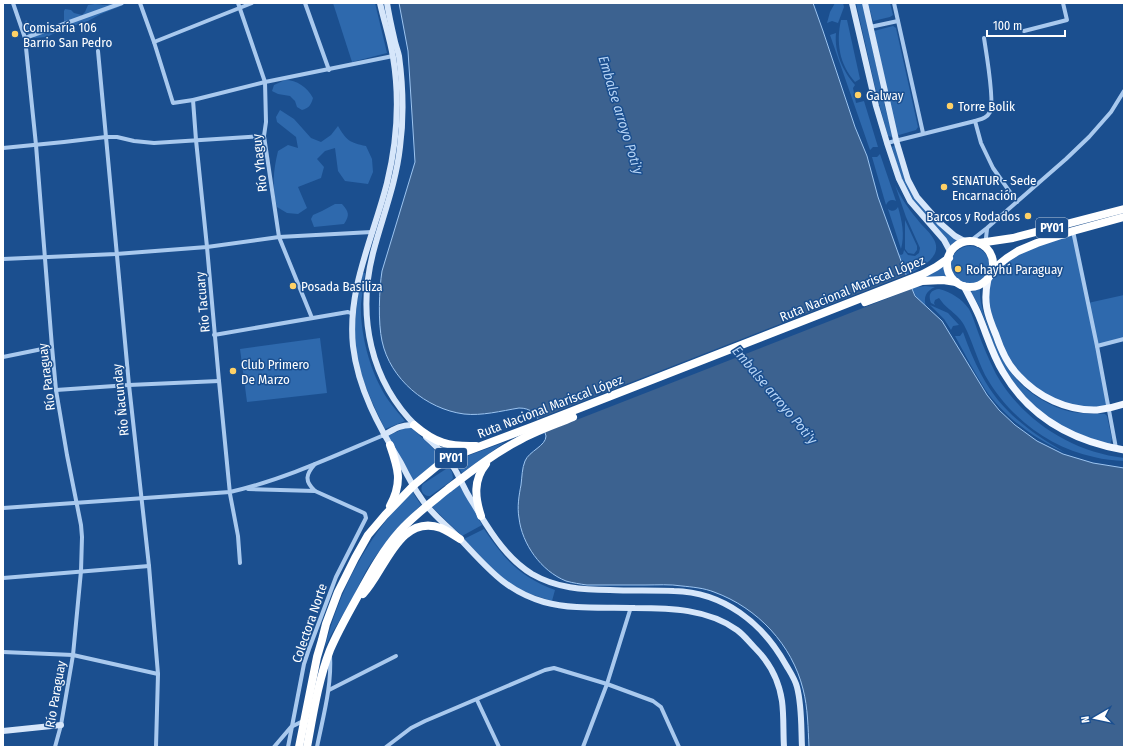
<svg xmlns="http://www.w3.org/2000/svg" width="1127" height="750" font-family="'Fira Sans Condensed',sans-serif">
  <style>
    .green { fill: #2e69ad }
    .water { fill: #3c6290; stroke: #9cc4f0 }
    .pier { fill: #1b4f8f }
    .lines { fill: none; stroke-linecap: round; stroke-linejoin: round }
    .street { stroke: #a9c9ee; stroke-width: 4 }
    .secondary { stroke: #d6e6fa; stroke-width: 6 }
    .primary { stroke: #f0f6ff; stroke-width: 7 }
    .highway { stroke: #fff; stroke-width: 8 }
    .poi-dot { fill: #ffd166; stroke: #1b4f8f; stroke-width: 1.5 }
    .labels { text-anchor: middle; stroke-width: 3; stroke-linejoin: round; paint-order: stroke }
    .shield { fill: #1b4f8f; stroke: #bbcadd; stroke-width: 1 }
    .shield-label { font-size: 12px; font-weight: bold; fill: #fff }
    .poi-label { font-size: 13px; fill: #fff; stroke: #1b4f8f; text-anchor: start }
    .street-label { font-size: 13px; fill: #fff; stroke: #1b4f8f }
    .water-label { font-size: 14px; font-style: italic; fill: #b5d3f5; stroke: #1b4f8f }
  </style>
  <rect width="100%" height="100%" fill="#1b4f8f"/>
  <g class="green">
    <path d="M112,3H126L121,6L101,14L88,21L61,30L47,37L35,38L29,36L24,28V24L26,20C29,23 30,26 32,29C39,36 57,26 64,23V11L65,9L71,10L74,13L82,15L85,12L88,5C91,5 93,4 95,4C102,4 105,7 112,3Z"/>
    <polygon points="333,3 375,3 387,53 352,62"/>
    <polygon points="835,3 843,3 844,7 838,23 832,21 827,23 830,12"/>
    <polygon points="856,3 863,3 885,107 893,136 892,137 888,136 878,100"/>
    <polygon points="868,3 890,3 893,15 890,17 873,21"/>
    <path d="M841,20H847L860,79L855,82C839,64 836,42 841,20Z"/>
    <polygon points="893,26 896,28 918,127 916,130 899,135 897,134 874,31"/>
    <path d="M836,33C834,52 843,71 855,85L853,88L856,103L864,101L878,147H873L870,150L830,35Z"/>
    <path d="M285,80C297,80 307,87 313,98C311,105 309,108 302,110L297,107L295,101L290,96L278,94L272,91L274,85Z"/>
    <path d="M280,110L294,119L311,138L321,142L331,135L338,126C346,140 350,143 366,146L372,159L373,172L368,184L345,181L338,171L335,148L325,151L317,159L324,167L321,178L298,187L307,208L298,214L287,213L277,207C272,186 273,172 278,151L288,145L298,148L296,137L277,122L276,117Z"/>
    <polygon points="895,145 911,190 957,240 950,246 912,200 907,192 898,169 892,147"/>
    <path d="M880,154L896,201C892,199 888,200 886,205L872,157H877Z"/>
    <path d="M895,185C901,198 908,208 917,219C922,226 929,231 933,238C945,256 920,269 906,275L899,254L901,255L903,254L904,250L908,255L915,256L919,253L920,248L906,217Z"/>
    <path d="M335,204H342C349,212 350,215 344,224L314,227L311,219L313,215L322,211Z"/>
    <path d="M898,207C902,221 905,235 901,249L888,209C892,212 896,211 898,207Z"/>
    <polygon points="905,220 917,246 917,250 914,254 908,253 905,249"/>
    <polygon points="1073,231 1108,408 1062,405 1017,375 989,319 988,279 992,270 1007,258"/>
    <circle cx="970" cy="265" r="19"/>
    <polygon points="946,263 946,270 949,278 909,281"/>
    <path d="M362,273H365C364,284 362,294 361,304C360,330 368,363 380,386C386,399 396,410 405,421L385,429C371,400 356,370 355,337C354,315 359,294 362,273Z"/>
    <path d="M925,286L935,287C926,291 923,297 926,307L917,298L912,288Z"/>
    <path d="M980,288C979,305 986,320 992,335C996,345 999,354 1005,363C1018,387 1045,406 1072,412C1083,414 1094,413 1105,414L1107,416L1112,439L1110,444H1105C1095,440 1085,436 1074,432C1070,430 1065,428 1060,426C1033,409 1010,383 997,353C989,335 983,307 970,292Z"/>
    <path d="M939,289C951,292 962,299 969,309C973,316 975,324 978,332C983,346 989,360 996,374C1022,420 1071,452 1124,458V461C1114,460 1104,460 1094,457C1048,447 1008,416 985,375C977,359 972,340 964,325C960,318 955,314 949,309C945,306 942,302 939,298L935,300L934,303L935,305L931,303C928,295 930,290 939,289Z"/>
    <polygon points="1124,295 1124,339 1097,346 1088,303"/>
    <polygon points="930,305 948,313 959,325 953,326 951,330 944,319"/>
    <path d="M963,332C968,346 974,361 981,374C1000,411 1031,433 1066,453C1035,439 1005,418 985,389C974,372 965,354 955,336H960Z"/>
    <polygon points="320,338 327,393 247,402 240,349"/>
    <polygon points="405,428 412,428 444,459 413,482 388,436"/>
    <polygon points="505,442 462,473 455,462 470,455"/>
    <path d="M446,469H450L452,472L453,478L451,481L430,496C423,497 419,489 423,484Z"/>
    <polygon points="460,484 482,525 462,536 430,505"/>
    <path d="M412,490L415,496L421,505C400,525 381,546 366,571C361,580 357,590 352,599C343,615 333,630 325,647C341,585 368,537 412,490Z"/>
    <path d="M484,529C505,560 519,576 555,590L552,601L524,592L500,577L464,539Z"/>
  </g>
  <path class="water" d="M399,3H813L823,31L855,127L867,156L878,197L905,272L915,296L942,321L987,395L999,410L1015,425L1037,441L1063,454L1093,463L1124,468V747H809C808,728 808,708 803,689C792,645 758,608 714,592C704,588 692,587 682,586C670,584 657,585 645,585C626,585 606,585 587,585C580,584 573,583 566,581C541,571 522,544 519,518C517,507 519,495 521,485C522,477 522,468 525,461C529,451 546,446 546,436C545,432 543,428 541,424C536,414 531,408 519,408C501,411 482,416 464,414C426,409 390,379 382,341C378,323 379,290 382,271L415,162L408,51Z"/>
  <polygon class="pier" points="908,274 914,288 543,433 537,419"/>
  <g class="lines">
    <g class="street">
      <polyline points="13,3 25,38 36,145 52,347 56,390 67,455 81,525 82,537 81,571 73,655 61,725 55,747"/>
      <polyline points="140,3 154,42 173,103 193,100 265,82 393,56"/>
      <polyline points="238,3 265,82 266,122 264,136 279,237 312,318"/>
      <polyline points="305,3 329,70"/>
      <polyline points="894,3 923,133"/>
      <polyline points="870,27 898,21"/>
      <polyline points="1024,31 1067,20 1063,3"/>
      <polyline points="25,38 122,3"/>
      <polyline points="154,42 252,3"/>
      <polyline points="98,51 129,385 149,566 158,674 156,747"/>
      <polyline points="193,100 196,140 207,247 219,381 230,494 238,536 240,563"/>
      <polyline points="975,121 981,143 993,168 1017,202"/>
      <path d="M887,143L975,121C981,119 987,118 990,112C995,103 986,51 984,38"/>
      <polyline points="3,148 64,142 106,137 117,137 134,141 154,143 264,136"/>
      <polyline points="987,229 986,238 988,250"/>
      <polyline points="1073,231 1097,346 1116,448"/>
      <polyline points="969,242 987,228 1066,159 1089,137 1111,112 1124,91"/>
      <polyline points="3,259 116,254 207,247 279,237 372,232"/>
      <polyline points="214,335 348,312 353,314"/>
      <polyline points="1097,346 1124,339"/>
      <polyline points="3,357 52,347"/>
      <polyline points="56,390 129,385 219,381"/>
      <polyline points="248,489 315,491"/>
      <path d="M3,508L230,492C283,480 334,456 384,435"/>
      <polyline points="3,578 149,566"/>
      <polyline points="3,652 73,655 158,674"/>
      <polyline points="329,690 396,656"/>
      <polyline points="477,700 499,747"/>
      <polyline points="274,747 291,727 303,721"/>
      <path d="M288,747L304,664L309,649L336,577L366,518L365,514L364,513L315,491C304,481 306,474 315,464"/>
      <path d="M317,747C323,717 332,686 330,655"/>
      <polyline points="386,747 411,728 425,721 545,670 554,668 607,684 653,701 661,707 679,747"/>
      <polyline points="583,747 607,684 631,607"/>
    </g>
    <g class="secondary">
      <path d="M380,3C384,21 390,39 393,57C400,99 397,142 387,183C373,238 347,289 353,346C358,389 379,427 401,463C407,475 413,487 421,498C431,514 447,525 460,539C486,566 505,591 544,602C573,610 604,607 635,608C670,608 708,609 737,630C744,635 749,642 755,648C769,662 779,681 782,701C784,716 783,732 784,747"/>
      <path d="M387,3C389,16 392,29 395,42C396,46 398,51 399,56C403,86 404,117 400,147C396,184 382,218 373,253C357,316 370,381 417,427"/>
      <polyline points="852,3 876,106 887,143 899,179 910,201 944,240 951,253"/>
      <polyline points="865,3 896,140 908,180 917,197 940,223 955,236 966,242"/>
      <path d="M384,435C394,429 402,424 414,425"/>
      <path d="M426,437C436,446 447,456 454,468C458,474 460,480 464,487C468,496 474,504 479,513C493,536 508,559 532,574C556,588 583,590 610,590C631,591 653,590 674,591C723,592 763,623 786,665C790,672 795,679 797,687C802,706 801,727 802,747"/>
      <polyline points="3,731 61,725"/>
    </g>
    <g class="primary">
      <path d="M988,279C983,302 987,314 996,335C1001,350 1007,364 1018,375C1038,397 1067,411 1097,410C1106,409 1115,407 1124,404"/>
      <path d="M964,286C969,296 975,306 979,316C987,335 992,354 1003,372C1030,418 1073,441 1124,450"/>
    </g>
    <g class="highway">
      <circle cx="970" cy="264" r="23"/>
      <polyline points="979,243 1013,238 1124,209"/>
      <polyline points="992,270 1007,258 1018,251 1037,243 1073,231 1124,217"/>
      <polyline points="865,302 922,281 943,280 956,282"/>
      <path d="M414,425C435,443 449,447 476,446"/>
      <path d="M390,506C403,482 398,468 390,445"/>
      <path d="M481,516C475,498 473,480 486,464"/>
      <path d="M363,594C385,571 399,513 441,528C448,531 454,535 460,539"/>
      <polyline points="299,747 317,657 322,640 326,624 338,592 355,558 368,535 385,515 414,485 437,466 457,455 534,426 923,274 936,267 949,258"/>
      <path d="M307,747C313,715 318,681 330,650C338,631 349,612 359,594C371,572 383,550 400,531C414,515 432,502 448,489C470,472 493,454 518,441C535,431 554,425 573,417"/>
    </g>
  </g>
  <g class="poi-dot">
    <circle cx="15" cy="34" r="4"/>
    <circle cx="858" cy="95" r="4"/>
    <circle cx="950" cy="106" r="4"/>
    <circle cx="944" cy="187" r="4"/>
    <circle cx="1028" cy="216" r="4"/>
    <circle cx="958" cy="269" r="4"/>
    <circle cx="293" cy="286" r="4"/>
    <circle cx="233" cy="371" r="4"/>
  </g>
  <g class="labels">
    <g class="shield">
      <rect x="1036" y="218" width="32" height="20" rx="3"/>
      <rect x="435" y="448" width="32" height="20" rx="3"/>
    </g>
    <g class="shield-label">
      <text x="1052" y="232">PY01</text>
      <text x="451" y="462">PY01</text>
    </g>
    <g class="poi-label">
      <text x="23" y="32">Comisaría 106<tspan x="23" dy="15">Barrio San Pedro</tspan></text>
      <text x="866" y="100">Galway</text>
      <text x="958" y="111">Torre Bolik</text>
      <text x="952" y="185">SENATUR - Sede<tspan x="952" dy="15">Encarnación</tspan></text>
      <text x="1020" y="221" text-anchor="end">Barcos y Rodados</text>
      <text x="966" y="274">Rohayhú Paraguay</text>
      <text x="301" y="291">Posada Basiliza</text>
      <text x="241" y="369">Club Primero<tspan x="241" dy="15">De Marzo</tspan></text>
    </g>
    <g class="street-label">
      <text transform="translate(259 163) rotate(-96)" y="5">Río Yhaguy</text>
      <text transform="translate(852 288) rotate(-22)" y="5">Ruta Nacional Mariscal López</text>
      <text transform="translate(202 302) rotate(-95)" y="5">Río Tacuary</text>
      <text transform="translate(46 377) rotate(-97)" y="5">Río Paraguay</text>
      <text transform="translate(120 400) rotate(-96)" y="5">Río Ñacunday</text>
      <text transform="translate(550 406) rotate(-21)" y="5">Ruta Nacional Mariscal López</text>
      <text transform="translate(309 623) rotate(-71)" y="5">Colectora Norte</text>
      <text transform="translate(55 694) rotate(-80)" y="5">Río Paraguay</text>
    </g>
    <g class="water-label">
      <text transform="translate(621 115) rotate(73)" y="5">Embalse arroyo Poti'y</text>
      <text transform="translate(775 395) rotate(50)" y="5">Embalse arroyo Poti'y</text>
    </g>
  </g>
  <rect width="1127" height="750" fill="none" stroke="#ffffff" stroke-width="8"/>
  <g transform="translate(1095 718) rotate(261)" stroke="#1b4f8f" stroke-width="3" paint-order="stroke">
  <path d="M0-3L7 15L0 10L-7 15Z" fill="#ffffff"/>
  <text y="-6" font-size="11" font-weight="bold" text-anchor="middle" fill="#ffffff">N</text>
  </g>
  <path d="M987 30v6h78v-6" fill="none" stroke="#ffffff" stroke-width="2"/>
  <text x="993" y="30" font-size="12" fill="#ffffff" stroke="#1b4f8f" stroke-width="3" paint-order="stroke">100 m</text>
</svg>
